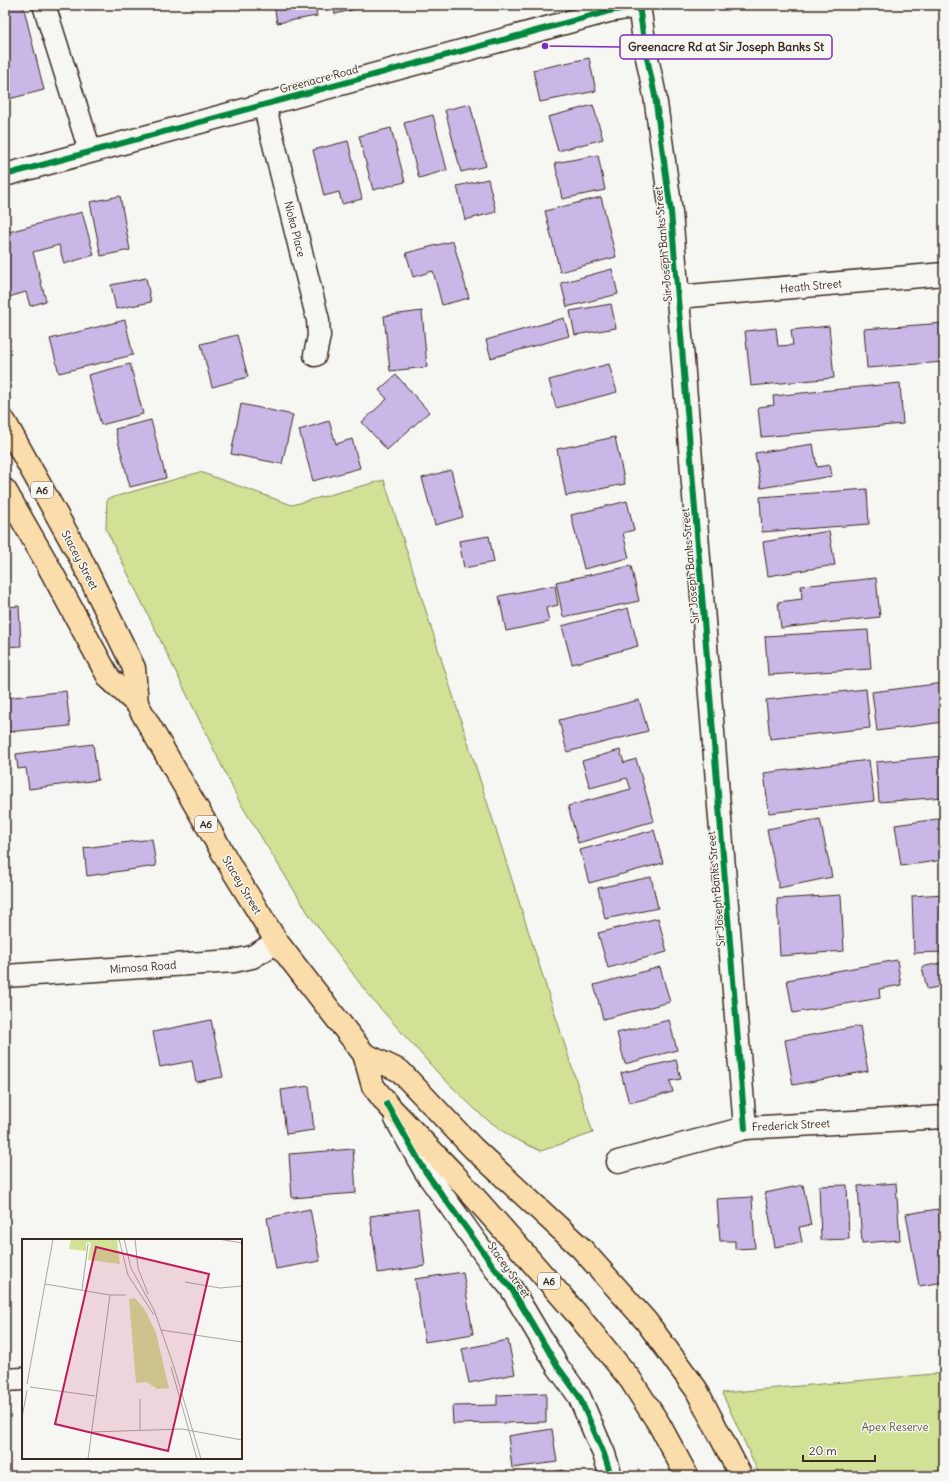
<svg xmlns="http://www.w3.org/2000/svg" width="949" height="1481" font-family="Delius,sans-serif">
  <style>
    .green { fill: #d1e195; stroke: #86865a }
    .building { fill: #c9b7e7; stroke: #3b2a1e }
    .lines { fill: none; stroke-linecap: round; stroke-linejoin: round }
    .minor-casing { stroke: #3b2a1e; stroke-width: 25 }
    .highway-casing { stroke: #3b2a1e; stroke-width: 25 }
    .minor { stroke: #f6f6f2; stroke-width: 22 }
    .highway { stroke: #fbddab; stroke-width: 22 }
    .cycleway-casing { stroke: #f6f6f2; stroke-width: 8 }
    .cycleway { stroke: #00873e; stroke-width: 6 }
    .labels { text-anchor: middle; stroke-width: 3; stroke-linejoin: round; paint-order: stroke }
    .shield { fill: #f6f6f2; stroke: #73675e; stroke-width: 1 }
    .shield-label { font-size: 10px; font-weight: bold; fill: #3b2a1e }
    .street-label { font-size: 11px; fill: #3b2a1e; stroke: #f6f6f2 }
    .park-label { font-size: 11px; fill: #60583c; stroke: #f6f6f2 }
    .inset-road { fill: none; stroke: #aba49d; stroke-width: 1 }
    .view { fill: #c2185b; fill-opacity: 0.15; stroke: #c2185b; stroke-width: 2 }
    .inset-edge { fill: none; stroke: #3b2a1e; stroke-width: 2 }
    .leader { fill: none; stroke: #7b2cbf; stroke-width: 1.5 }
    .callout-dot { fill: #7b2cbf; stroke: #f6f6f2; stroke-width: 1.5 }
    .callout { fill: #f6f6f2; stroke: #7b2cbf; stroke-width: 1.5 }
    .callout-label { font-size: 12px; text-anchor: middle; font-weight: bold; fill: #3b2a1e }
  </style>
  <rect width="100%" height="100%" fill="#f6f6f2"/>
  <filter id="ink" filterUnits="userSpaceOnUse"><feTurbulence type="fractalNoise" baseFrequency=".025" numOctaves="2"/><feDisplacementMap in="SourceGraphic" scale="8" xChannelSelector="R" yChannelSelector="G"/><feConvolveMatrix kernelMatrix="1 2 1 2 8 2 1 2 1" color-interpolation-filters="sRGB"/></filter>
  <g filter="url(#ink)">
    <g class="green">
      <polygon points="200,472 292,505 384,480 593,1133 541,1151 511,1137 481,1115 439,1074 370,997 310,916 239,801 106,529 107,499"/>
      <polygon points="944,1373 944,1476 760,1476 722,1393"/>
    </g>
    <g class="building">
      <polygon points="5,5 23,5 44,90 5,100"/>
      <polygon points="274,5 315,5 317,16 277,23"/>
      <polygon points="333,5 373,5 335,14"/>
      <polygon points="589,58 596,91 540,102 533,70"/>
      <polygon points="470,104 486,166 461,172 445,110"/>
      <polygon points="593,105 603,139 558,151 548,117"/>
      <polygon points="433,115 447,170 419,178 404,123"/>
      <polygon points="391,128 405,182 373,190 359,136"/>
      <polygon points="348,141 362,199 342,204 339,192 324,196 313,150"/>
      <polygon points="598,155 605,190 562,199 555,163"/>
      <polygon points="488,179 496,212 465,220 457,186"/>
      <polygon points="120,196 130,250 101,256 90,202"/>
      <polygon points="601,197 616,257 560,272 545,211"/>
      <polygon points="82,212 94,255 64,264 59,245 33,252 46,301 30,306 26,292 5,298 5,233"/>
      <polygon points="453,241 469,298 442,305 433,271 413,277 406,253"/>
      <polygon points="612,269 618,294 567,307 561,283"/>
      <polygon points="146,278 151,302 116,309 111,285"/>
      <polygon points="611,304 616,328 575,335 570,311"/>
      <polygon points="422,311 427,367 390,371 384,316"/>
      <polygon points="564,318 569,336 491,358 486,340"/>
      <polygon points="125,320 133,355 59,373 50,339"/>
      <polygon points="944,323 944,362 867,368 864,329"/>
      <polygon points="829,326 834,378 751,386 745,331 776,328 778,346 793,345 791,330"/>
      <polygon points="237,335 248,377 212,387 201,344"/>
      <polygon points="130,364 143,414 101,425 88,375"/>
      <polygon points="609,364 617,392 556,408 549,380"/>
      <polygon points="396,375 429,412 387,450 362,422 387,399 379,390"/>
      <polygon points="900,383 903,424 761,437 758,407 774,405 773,396"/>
      <polygon points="241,404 293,415 282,464 231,454"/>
      <polygon points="151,420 166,478 130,487 115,429"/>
      <polygon points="329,421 336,444 352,439 360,468 313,481 299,430"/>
      <polygon points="615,437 625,484 566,496 557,449"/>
      <polygon points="813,444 817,467 830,465 832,476 761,488 755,453"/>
      <polygon points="451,470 463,517 435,525 422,478"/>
      <polygon points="867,489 869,524 762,532 760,497"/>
      <polygon points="627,501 634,530 623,533 629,558 584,569 571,515"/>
      <polygon points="829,531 835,565 768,576 763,542"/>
      <polygon points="489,536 494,562 464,568 459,541"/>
      <polygon points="631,566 639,601 563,617 556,582"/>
      <polygon points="876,578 880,617 781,628 778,602 802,599 801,586"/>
      <polygon points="555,585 558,605 546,608 549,622 506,631 499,596"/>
      <polygon points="19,606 21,646 5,647 5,607"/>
      <polygon points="628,608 638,646 572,664 562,626"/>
      <polygon points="868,630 871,669 768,675 765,636"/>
      <polygon points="944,683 944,722 877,731 872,692"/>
      <polygon points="866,689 870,728 770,739 766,700"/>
      <polygon points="66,691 70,726 7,732 5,698"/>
      <polygon points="639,700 648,731 567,752 559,720"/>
      <polygon points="93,744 98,780 29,789 26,768 18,769 16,754"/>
      <polygon points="620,750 624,763 636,759 654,821 578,843 568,806 631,789 627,778 590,788 582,761"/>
      <polygon points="944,756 944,797 879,802 876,762"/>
      <polygon points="869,760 874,801 769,813 764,773"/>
      <polygon points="944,818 944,860 901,866 895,825"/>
      <polygon points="820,819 832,877 779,888 767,829"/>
      <polygon points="654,830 663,863 589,883 580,850"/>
      <polygon points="152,839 156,866 87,876 84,848"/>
      <polygon points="651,877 658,908 605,919 598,888"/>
      <polygon points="944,894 944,952 914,953 912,896"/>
      <polygon points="841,895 844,951 780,956 777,899"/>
      <polygon points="658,918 667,952 608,968 598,933"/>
      <polygon points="897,960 901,985 879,989 880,998 793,1013 787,980"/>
      <polygon points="944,962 944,986 927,989 922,967"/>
      <polygon points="660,967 670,1002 603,1019 594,985"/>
      <polygon points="211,1020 223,1077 196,1082 192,1061 160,1067 153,1032"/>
      <polygon points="669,1020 677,1050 625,1064 617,1033"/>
      <polygon points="860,1026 868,1071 793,1085 785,1040"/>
      <polygon points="676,1060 681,1079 670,1081 673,1092 629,1103 621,1073"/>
      <polygon points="309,1086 314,1130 286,1134 281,1090"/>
      <polygon points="353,1149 356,1193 292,1198 289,1154"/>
      <polygon points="896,1183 900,1240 862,1243 858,1186"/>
      <polygon points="803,1185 811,1225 799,1227 802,1242 775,1247 765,1193"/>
      <polygon points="847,1185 849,1239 821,1240 819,1186"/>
      <polygon points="752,1197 755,1248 735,1249 735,1241 720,1241 717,1199"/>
      <polygon points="310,1209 320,1261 276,1269 267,1218"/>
      <polygon points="418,1209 425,1266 378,1273 370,1216"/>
      <polygon points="938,1209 944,1243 944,1282 919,1286 906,1214"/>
      <polygon points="463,1272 473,1334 425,1342 415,1279"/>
      <polygon points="508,1340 515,1374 469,1383 462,1349"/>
      <polygon points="546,1393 546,1422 453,1424 452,1406 497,1405 497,1395"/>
      <polygon points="552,1429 557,1462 512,1468 508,1436"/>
      <polygon points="563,1470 564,1476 534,1476"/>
    </g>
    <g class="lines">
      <g class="minor-casing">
        <g id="minor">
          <polyline points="44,5 90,151"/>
          <polyline points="639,5 645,48 655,96 671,212 745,1128"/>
          <polyline points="264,104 318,320 319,336 315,355"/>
          <polyline points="5,175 609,11 639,6"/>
          <polyline points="678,297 944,274"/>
          <polyline points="5,976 234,961 252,957 277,942"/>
          <polyline points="396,1119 425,1171 496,1270 511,1288 558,1367 579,1396 604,1454 611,1476"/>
          <polyline points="618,1162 745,1128 944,1117"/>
          <polyline points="5,1380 23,1379"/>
        </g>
      </g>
      <g class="highway-casing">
        <g id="highway">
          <polyline points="5,422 80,557 134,668 137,704"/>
          <polyline points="5,490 44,558 109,678 137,704 235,874 277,942 364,1054 373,1086 387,1104 453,1173 516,1244 576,1313 630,1379 659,1424 687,1476"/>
          <polyline points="364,1054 400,1071 473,1148 581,1248 646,1321 696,1389 741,1476"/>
        </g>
      </g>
      <use href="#minor" class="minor"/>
      <use href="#highway" class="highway"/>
      <g class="cycleway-casing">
        <g id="cycleway">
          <polyline points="639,5 645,48 655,96 671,212 745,1128"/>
          <polyline points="5,175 609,11 639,6"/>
          <polyline points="387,1104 425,1171 496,1270 511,1288 558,1367 579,1396 604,1454 611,1476"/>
        </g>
      </g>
      <use href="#cycleway" class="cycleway"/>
    </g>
  </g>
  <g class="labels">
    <g class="shield">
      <rect x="31" y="482" width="22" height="16" rx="3"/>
      <rect x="195" y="816" width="22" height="16" rx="3"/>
      <rect x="538" y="1273" width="22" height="16" rx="3"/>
    </g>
    <g class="shield-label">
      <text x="42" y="494">A6</text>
      <text x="206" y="828">A6</text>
      <text x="549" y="1285">A6</text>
    </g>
    <g class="street-label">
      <text transform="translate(319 79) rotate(-15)" y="4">Greenacre Road</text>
      <text transform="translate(295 229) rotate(76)" y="4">Nioka Place</text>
      <text transform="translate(663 244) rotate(-95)" y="4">Sir Joseph Banks Street</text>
      <text transform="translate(811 286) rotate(-5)" y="4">Heath Street</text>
      <text transform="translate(80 560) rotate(62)" y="4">Stacey Street</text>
      <text transform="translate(690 566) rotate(-95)" y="4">Sir Joseph Banks Street</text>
      <text transform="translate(242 885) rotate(59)" y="4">Stacey Street</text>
      <text transform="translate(716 889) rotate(-95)" y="4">Sir Joseph Banks Street</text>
      <text transform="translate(143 967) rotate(-4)" y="4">Mimosa Road</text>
      <text transform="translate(791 1125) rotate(-3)" y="4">Frederick Street</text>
      <text transform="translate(509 1270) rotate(55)" y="4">Stacey Street</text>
    </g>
    <g class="park-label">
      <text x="895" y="1431">Apex Reserve</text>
    </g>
  </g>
  <g transform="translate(22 1239)">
    <rect width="220" height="220" fill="#f6f6f2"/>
    <path d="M49,0H95L98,25L66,21L69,3L64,4V12L47,10ZM113,59L123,71L134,94L147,149L135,150L125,143L114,144L107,60Z" fill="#d1e195"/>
    <path class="inset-road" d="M97,0L106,36L132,76M102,0L109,29L132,71L152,128L179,220M113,0L116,29L126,55M196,0L220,4M163,43L198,49L220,47M23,45L88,56H104M60,51L66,5M139,91L220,103M149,128L175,220M5,145L31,0M8,148L73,157M0,179L5,151M118,192V160M70,193L160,190L220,201M66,220L88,56"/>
    <path class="view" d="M74,8L187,35L146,212L33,185Z"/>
    <rect width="220" height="220" class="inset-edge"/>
  </g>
  <path class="leader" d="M545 46L620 47"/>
  <circle class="callout-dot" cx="545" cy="46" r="4"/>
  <rect class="callout" x="620" y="35" width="212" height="24" rx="4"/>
  <g class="callout-label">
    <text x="726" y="51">Greenacre Rd at Sir Joseph Banks St</text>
  </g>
  <rect width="949" height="1481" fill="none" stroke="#f6f6f2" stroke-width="20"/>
  <rect x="10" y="10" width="929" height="1461" fill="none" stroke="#3b2a1e" stroke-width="1.5" filter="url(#ink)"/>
  <path d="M803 1455v6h72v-6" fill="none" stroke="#3b2a1e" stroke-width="2"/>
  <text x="809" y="1455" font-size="12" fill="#3b2a1e" stroke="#f6f6f2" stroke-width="3" paint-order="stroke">20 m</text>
</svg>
